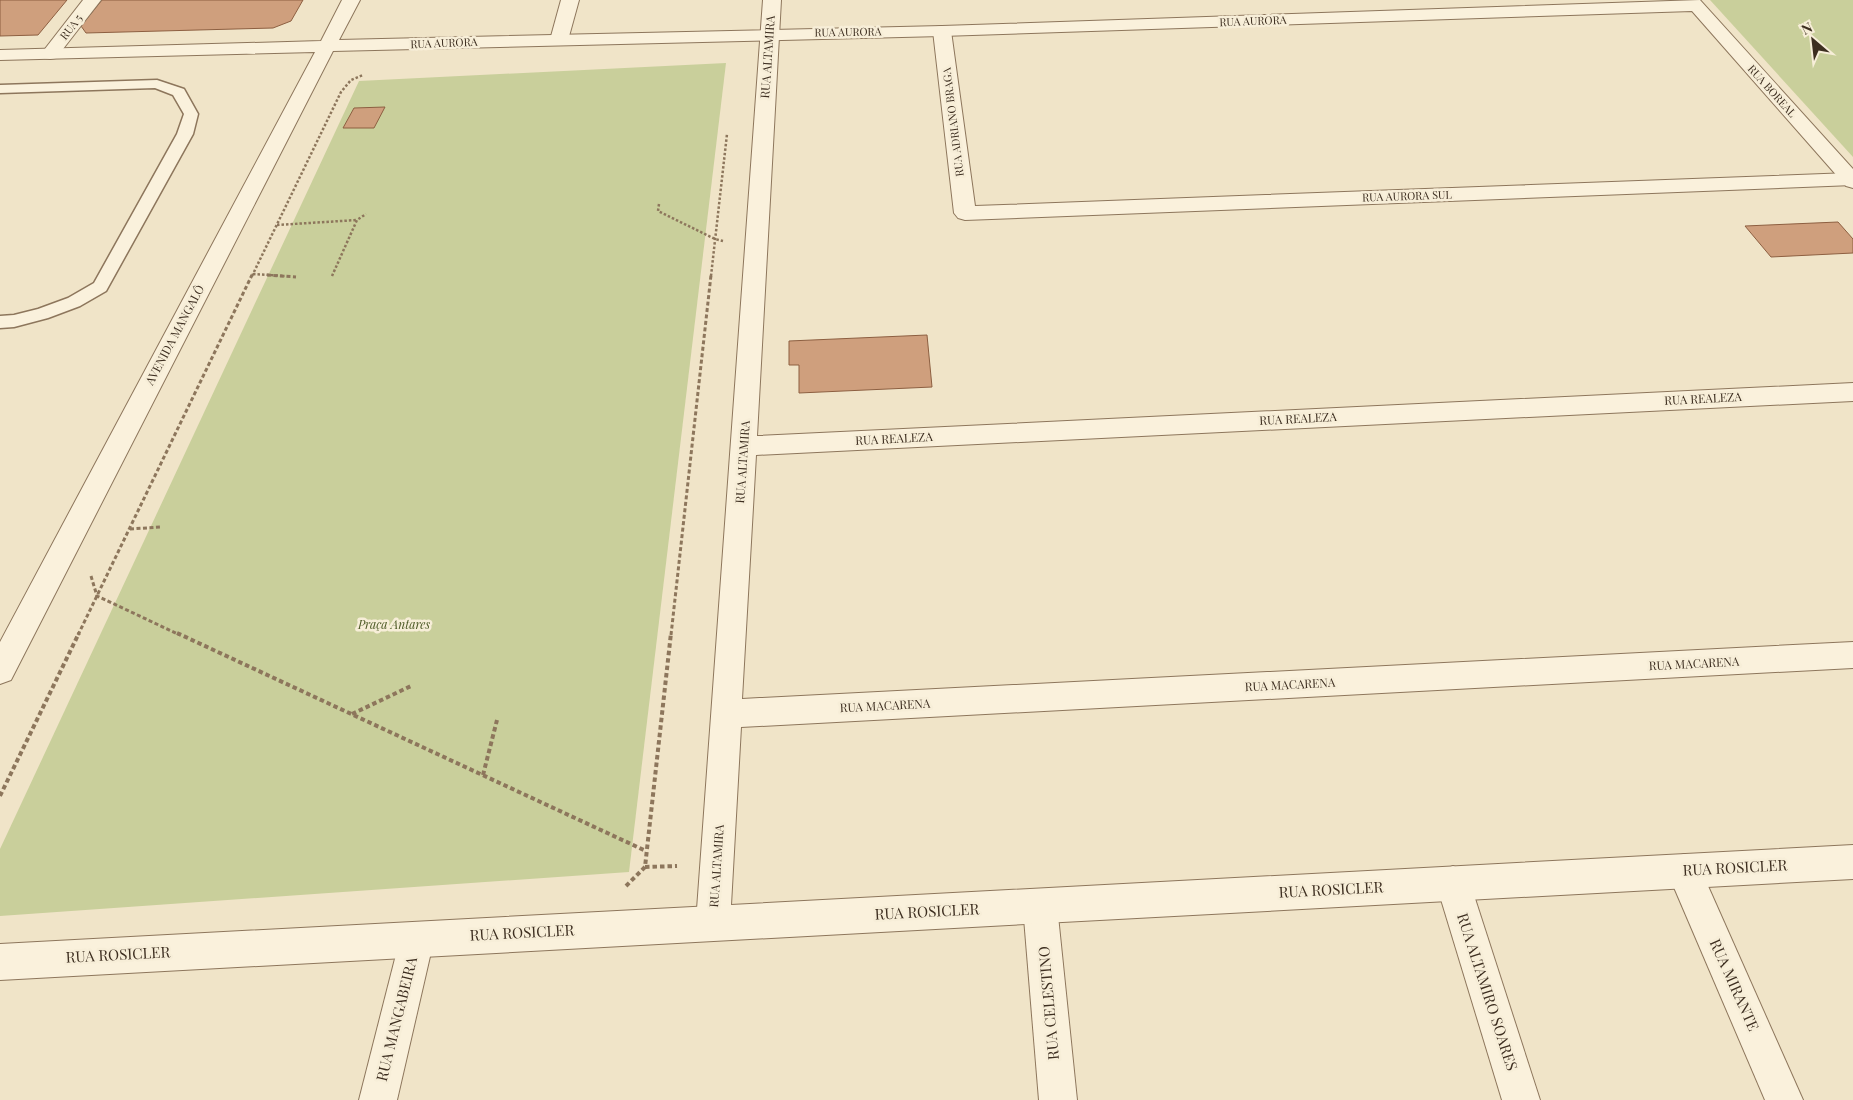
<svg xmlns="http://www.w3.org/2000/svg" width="1853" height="1100" font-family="'Playfair Display',serif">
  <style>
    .green { fill: #c9cf9b }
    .building { fill: #cf9f7d; stroke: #8d5f41 }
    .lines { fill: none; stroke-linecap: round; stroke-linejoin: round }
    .service-casing { stroke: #8d765c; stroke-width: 3 }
    .minor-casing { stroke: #8d765c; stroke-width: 2 }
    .tertiary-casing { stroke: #8d765c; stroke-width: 2 }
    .path-far2 { stroke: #8d765c; stroke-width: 2.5; stroke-dasharray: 2.5 2; stroke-linecap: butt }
    .path-far1 { stroke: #8d765c; stroke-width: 3; stroke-dasharray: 4 2.5; stroke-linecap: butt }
    .path { stroke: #8d765c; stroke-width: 4; stroke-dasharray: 4.5 3; stroke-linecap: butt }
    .service { fill: #faf1dc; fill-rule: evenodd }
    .minor { fill: #faf1dc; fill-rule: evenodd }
    .tertiary { fill: #faf1dc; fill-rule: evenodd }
    .labels { text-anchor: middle; stroke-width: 5; stroke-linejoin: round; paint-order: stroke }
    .far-street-label { font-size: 11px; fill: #3d2e20; stroke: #f7eed8 }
    .street-label { font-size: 12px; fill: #3d2e20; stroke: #f7eed8 }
    .park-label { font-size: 12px; font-style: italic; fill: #4d5a26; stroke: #f7eed8 }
    .near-street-label { font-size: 15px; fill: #3d2e20; stroke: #f7eed8 }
  </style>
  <rect width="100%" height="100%" fill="#f0e4c8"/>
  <g class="green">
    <polygon points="1710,0 1853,0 1853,157"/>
    <polygon points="726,63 629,872 0,916 0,849 359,81"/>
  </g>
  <g class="building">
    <polygon points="0,0 67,0 38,35 0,36"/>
    <polygon points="102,0 303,0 291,21 273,28 86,33 81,26"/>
    <polygon points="385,107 374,128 343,128 354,108"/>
    <polygon points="1838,222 1853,239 1853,253 1771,257 1745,226"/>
    <polygon points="927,335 932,387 799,393 799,365 789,365 789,341"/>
  </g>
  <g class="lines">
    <g class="service-casing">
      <polygon id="service" points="157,80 184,89 198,114 193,134 106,291 80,306 48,318 14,327 0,328 0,316 14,315 38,309 68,298 94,283 177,134 184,114 173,95 155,88 0,93 0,85"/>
    </g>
    <g class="minor-casing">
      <g id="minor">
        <polygon points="83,0 101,0 56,58 50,59 44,58 41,54"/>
        <polygon points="561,0 579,0 568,40 565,44 559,45 553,44 550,40"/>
        <polygon points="763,0 781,0 757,436 1853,383 1853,401 756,455 742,699 1853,642 1853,668 741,727 730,923 725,935 713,940 701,935 696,923"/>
        <polygon points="942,26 948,27 951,31 975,206 1850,173 1853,173 1853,185 965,220 958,218 954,213 933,31 936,27"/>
        <polygon points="1684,854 1696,859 1803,1100 1765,1100 1667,871 1672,859"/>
        <polygon points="1453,866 1465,871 1470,883 1540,1100 1502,1100 1436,883 1441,871"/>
        <polygon points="1040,889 1052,894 1057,906 1077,1100 1039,1100 1023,906 1028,894"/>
        <polygon points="417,922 429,927 434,939 397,1100 359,1100 400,939 405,927"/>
      </g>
    </g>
    <g class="tertiary-casing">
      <g id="tertiary">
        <polygon points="342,0 360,0 339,40 942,26 1700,0 1853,169 1853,188 1846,186 1692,11 942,36 333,51 11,680 0,684 0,642 315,52 0,60 0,50 321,41"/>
        <polygon points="1853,845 1853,879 0,980 0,944"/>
      </g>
    </g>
    <g class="path-far2">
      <polyline points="659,204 658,211 715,239 723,241"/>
      <polyline points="277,225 357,220"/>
      <polyline points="253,274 285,276"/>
      <polyline points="252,276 341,92 351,80 363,75"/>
      <polyline points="332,276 357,220 366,214"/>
      <polyline points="711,276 727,134"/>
    </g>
    <g class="path-far1">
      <polyline points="267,275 296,277"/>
      <polyline points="130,529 161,527"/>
      <polyline points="91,576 97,596 180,635"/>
      <polyline points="78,635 252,275"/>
      <polyline points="671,635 711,275"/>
    </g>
    <g class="path">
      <polyline points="177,633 646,851"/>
      <polyline points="352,714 411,686"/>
      <polyline points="483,775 497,720"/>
      <polyline points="0,796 79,633"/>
      <polyline points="645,867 677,866"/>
      <polyline points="626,886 645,867 671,633"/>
    </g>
    <use href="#service" class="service"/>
    <use href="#minor" class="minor"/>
    <use href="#tertiary" class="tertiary"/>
  </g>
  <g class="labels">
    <g class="far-street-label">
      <text transform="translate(1253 21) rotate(-2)" y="4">RUA AURORA</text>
      <text transform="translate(71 27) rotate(-52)" y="4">RUA 5</text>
      <text transform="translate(848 32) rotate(-1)" y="4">RUA AURORA</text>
      <text transform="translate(444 43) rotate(-2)" y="4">RUA AURORA</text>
      <text transform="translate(1772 91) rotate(48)" y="4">RUA BOREAL</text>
      <text transform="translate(953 122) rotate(-97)" y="4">RUA ADRIANO BRAGA</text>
      <text transform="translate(1407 196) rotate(-2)" y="4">RUA AURORA SUL</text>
    </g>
    <g class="street-label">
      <text transform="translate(768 57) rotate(-86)" y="4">RUA ALTAMIRA</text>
      <text transform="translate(175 335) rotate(-62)" y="4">AVENIDA MANGALÔ</text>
      <text transform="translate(1703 399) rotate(-3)" y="4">RUA REALEZA</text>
      <text transform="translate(1298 419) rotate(-3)" y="4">RUA REALEZA</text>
      <text transform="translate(894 439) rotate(-3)" y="4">RUA REALEZA</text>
      <text transform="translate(743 462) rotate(-86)" y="4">RUA ALTAMIRA</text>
      <text transform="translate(1694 664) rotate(-3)" y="4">RUA MACARENA</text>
      <text transform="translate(1290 685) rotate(-3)" y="4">RUA MACARENA</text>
      <text transform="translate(885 706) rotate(-3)" y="4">RUA MACARENA</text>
      <text transform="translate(717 866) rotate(-86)" y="4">RUA ALTAMIRA</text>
    </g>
    <g class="park-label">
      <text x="394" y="629">Praça Antares</text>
    </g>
    <g class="near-street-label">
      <text transform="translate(1735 868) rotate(-3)" y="5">RUA ROSICLER</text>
      <text transform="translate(1331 890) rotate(-3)" y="5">RUA ROSICLER</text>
      <text transform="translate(927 912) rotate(-3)" y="5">RUA ROSICLER</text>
      <text transform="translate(522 933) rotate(-3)" y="5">RUA ROSICLER</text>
      <text transform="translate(118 955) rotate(-3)" y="5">RUA ROSICLER</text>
      <text transform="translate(1734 985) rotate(66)" y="5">RUA MIRANTE</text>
      <text transform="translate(1487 992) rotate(72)" y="5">RUA ALTAMIRO SOARES</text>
      <text transform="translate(1049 1003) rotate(-95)" y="5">RUA CELESTINO</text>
      <text transform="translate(397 1019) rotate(-76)" y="5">RUA MANGABEIRA</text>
    </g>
  </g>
  <g transform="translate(1813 40) rotate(332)" stroke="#f7eed8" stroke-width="4" paint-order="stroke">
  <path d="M0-4L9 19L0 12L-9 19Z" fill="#3d2e20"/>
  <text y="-8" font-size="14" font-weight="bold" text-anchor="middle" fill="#3d2e20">N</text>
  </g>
</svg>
